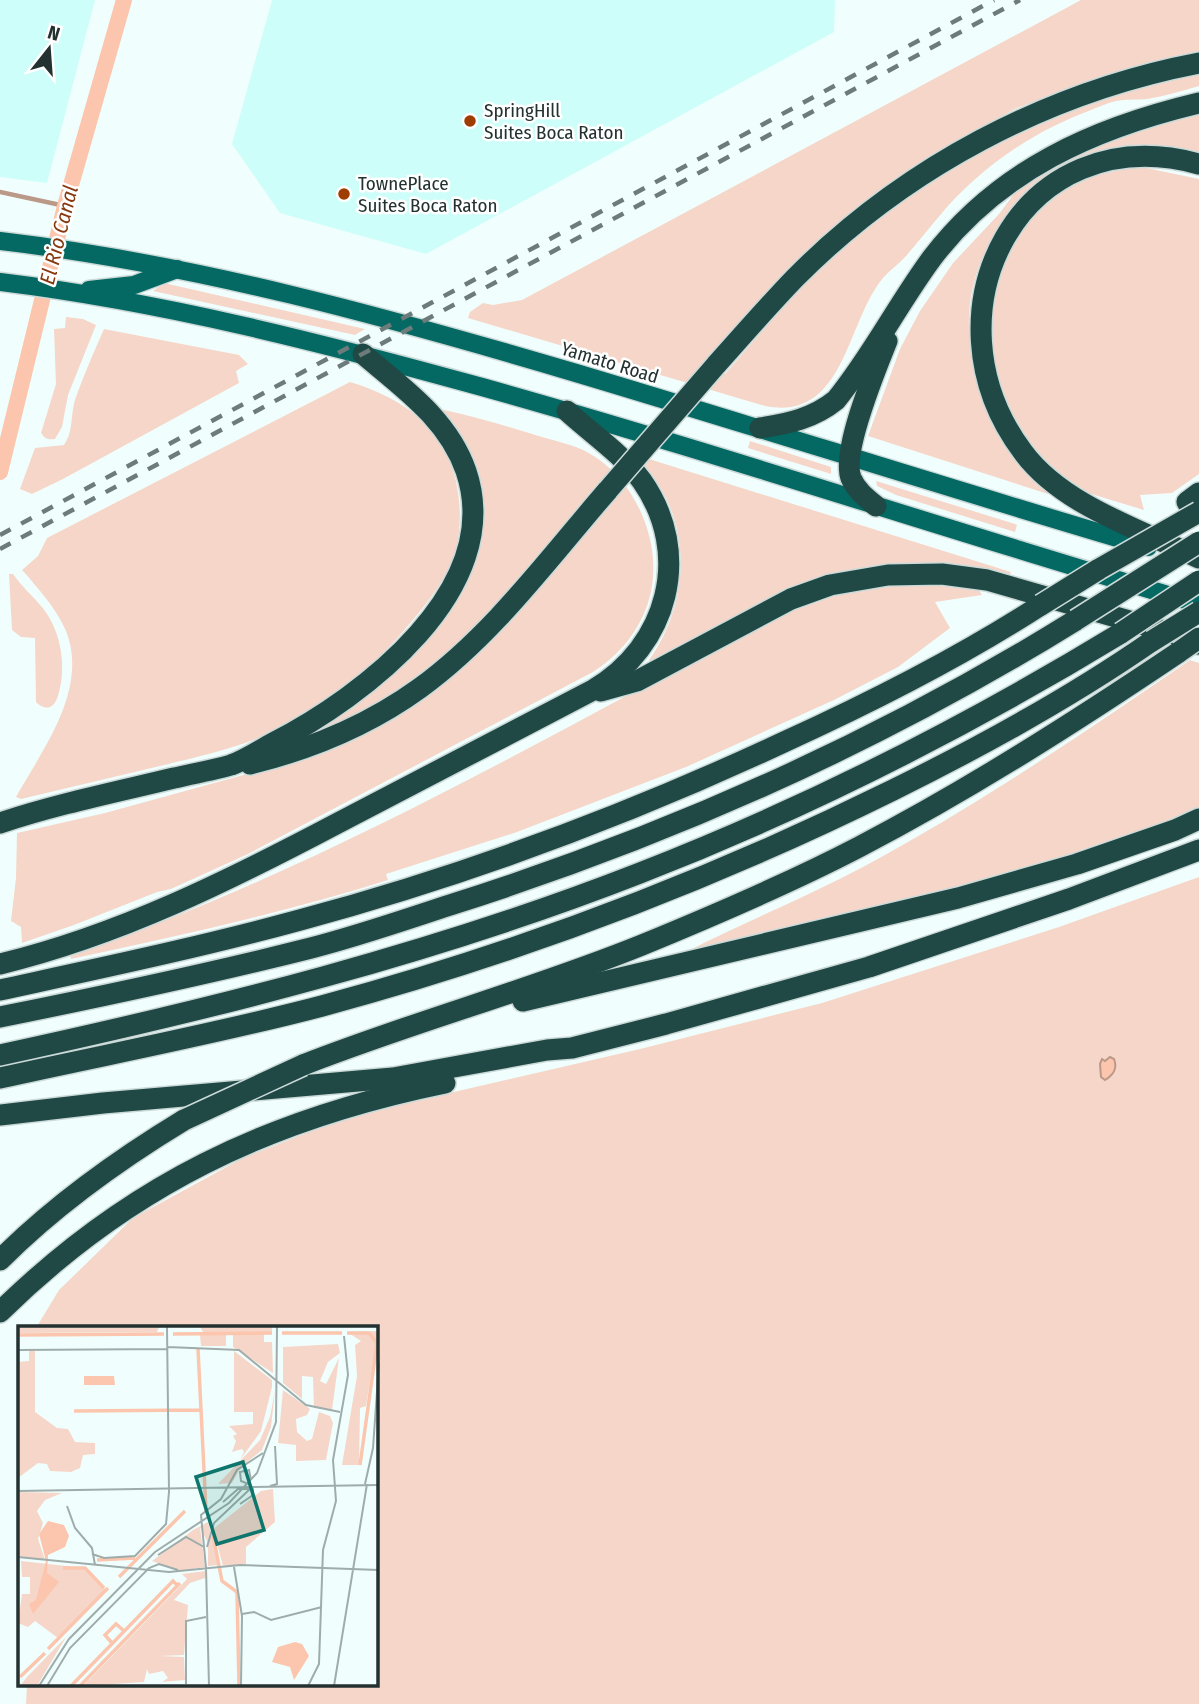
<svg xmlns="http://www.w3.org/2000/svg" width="1199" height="1704" font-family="'Fira Sans Condensed',sans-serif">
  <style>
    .built { fill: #cefef9 }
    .green { fill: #f6d6c9 }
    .water { fill: #fcc5ae; stroke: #b98; stroke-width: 2 }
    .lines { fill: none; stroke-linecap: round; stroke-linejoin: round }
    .stream { stroke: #b98; stroke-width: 4.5 }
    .canal { stroke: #fcc5ae; stroke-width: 16 }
    .primary-casing { stroke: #cbdad8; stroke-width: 21 }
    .motorway-casing { stroke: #cbdad8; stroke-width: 24 }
    .primary { stroke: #046863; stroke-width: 18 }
    .motorway { stroke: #204946; stroke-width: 21 }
    .rail { stroke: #6d7c7a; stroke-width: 4.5; stroke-dasharray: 12 12; stroke-linecap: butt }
    .motorway-bridge-casing { stroke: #cbdad8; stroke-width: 24; stroke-linecap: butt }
    .motorway-bridge { stroke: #204946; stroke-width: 21 }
    .poi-dot { fill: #9f3d00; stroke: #fff; stroke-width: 2.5 }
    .labels { text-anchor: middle; stroke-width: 5; stroke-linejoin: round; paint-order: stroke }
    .poi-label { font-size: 19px; fill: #233230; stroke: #fff; text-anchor: start }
    .street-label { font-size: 19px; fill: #233230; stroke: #fff }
    .water-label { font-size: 21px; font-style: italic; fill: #85370d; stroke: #fff }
    .inset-river { fill: none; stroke: #fcc5ae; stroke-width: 3.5 }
    .inset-road { fill: none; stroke: #9eadab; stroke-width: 2 }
    .view { fill: #0f766e; fill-opacity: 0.15; stroke: #0f766e; stroke-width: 3.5 }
    .inset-edge { fill: none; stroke: #233230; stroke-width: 3.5 }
  </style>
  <rect width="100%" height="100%" fill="#f0fffd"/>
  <g class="built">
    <polygon points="0,0 95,0 47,183 0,177"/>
    <polygon points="272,0 835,0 834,32 426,254 280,213 232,144"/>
  </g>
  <g class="green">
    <path d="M1081,0H1199V51L1102,76L1015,109L944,148L877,193L808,252L701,367L725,374L794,294L836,253L904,200L981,150L1045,120L1115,95L1199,72V86C1182,91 1165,96 1147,99C1137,100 1126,99 1116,101C1107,103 1099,107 1091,110C1035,131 987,163 947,207C933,223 920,240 906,256C899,264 890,270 883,278C846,322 845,422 765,406L468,318L470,312L483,303L493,305L522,300Z"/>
    <path d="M1199,114V154C1163,145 1119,142 1084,157C1008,188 955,272 972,354C974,365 977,379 982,390C987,400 996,411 1003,420C1019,444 1035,467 1051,491L1048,494L868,436L900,349L920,311L953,263L999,214L1017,190L1059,162L1103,143L1137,130Z"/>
    <polygon points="1137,166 1199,179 1199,474 1172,493 1140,495 1144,510 1088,493 1065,477 1061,480 1023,434 1005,403 991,347 994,290 1017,235 1053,196 1085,178"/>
    <polygon points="164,283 365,329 355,335 153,291"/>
    <path d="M66,317L83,319L96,325L68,395L62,427L55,439C48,440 45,439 41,433L56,384L54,329L65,328Z"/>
    <path d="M104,329L239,355L248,364L236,371L239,383L63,479L32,494L20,489L35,448L64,445C74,431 70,413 76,397C84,374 94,352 104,329Z"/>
    <path d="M350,382C406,399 449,430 458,492C466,548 448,579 412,621C376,664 332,703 281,728C243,747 201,756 160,766C114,777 67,788 21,799L16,797C43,749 89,689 66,631C56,608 38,588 22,570L38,556L47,538Z"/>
    <path d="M444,410C477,417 509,427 542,437C556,441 574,445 587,452C637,479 666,548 648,603C638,633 619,655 593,672L248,854L171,889L157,892L74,925L22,943L21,927L11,921L16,878L17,833L105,813L298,760L419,701L463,667L523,604L616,496L595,489C537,557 473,643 397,692C371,709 343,721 316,734L314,728L369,690L476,545L441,412Z"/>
    <polygon points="750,441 831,467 831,474 748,448"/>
    <path d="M633,454L1011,572L1009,576L958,566L922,564L874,567L650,662L649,660C682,614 692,551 666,498C658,482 645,468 633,454Z"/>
    <polygon points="876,481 1015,524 1017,525 1015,532 896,495 877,486"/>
    <path d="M9,574H13C21,586 32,595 41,606C59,627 65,657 61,683C59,691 58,703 50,707C44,709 39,705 36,702L35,638L21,637L12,630Z"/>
    <path d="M912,583L978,589L982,595L935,602L950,628L898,667L834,700L686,767L517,832L386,874L388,880C284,913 177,936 71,959L70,955C316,872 541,740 769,619L836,595Z"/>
    <path d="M1190,660L1199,663V809C1154,832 1102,847 1054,861C933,898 809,923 686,952C744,922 805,898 863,867C976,806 1084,733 1190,660Z"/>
    <polygon points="1199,877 1199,1704 26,1704 27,1685 376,1685 376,1328 36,1328 59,1290 133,1218 243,1158 350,1116 640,1049 822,1003 1059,927"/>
  </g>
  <path class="water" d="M1110,1057L1114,1059C1118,1069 1113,1075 1105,1080L1101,1077L1100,1064L1102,1059L1105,1061Z"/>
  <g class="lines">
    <polyline class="stream" points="0,192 65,206"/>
    <polyline class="canal" points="0,472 65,206 124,0"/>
    <g class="primary-casing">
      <g id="primary">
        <path d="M0,241C196,264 387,317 576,373C767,430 957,491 1148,547"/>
        <path d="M0,282C163,302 323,343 482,387C722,454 959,534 1199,604"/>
        <polyline points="89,290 134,285 177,269"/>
      </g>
    </g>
    <g class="motorway-casing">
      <g id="motorway">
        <path d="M1199,164C1020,115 919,314 1023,452C1062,505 1141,530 1199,558"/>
        <path d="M716,365C742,336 768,306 795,278C904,168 1047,92 1199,63"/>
        <path d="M760,428C788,424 814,418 836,400C872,356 898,304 932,258C999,170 1094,128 1199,103"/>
        <polyline points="1187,502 1199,493"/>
        <path d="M876,506C866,498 856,490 851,478C841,451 876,369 887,341"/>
        <polyline points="601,691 637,681 791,599 830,585 888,575 942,574 987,580 1175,634 1199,644"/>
        <path d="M250,764C311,749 369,725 420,688C493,635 549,558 608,490"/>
        <path d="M0,823C57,804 116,792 174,778C193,774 213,770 231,765C245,760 260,750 273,743C363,697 506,589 466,471C448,419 403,388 363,354"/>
        <path d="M0,964C120,935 230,880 338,823C423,779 508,734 593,690C668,646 693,554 642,481C622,454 591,433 567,411"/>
        <path d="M0,990C101,968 201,947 300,920C467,875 628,815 784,742C872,702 959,658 1041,605"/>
        <polyline points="523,1001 958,898 1077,864 1175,830 1199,819"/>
        <path d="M0,1017C104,996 208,974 311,948C358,936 404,920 450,905C668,836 881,741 1076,620"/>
        <path d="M0,1055C217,1008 433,954 640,873C807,808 968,726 1121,633"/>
        <path d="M303,1065C415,1021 531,990 642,945C715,915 788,884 859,847C970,789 1075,722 1179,652"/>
        <path d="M0,1078C108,1054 216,1034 322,1006C519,953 711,880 893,790C982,746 1070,698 1152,641"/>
        <polyline points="0,1115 103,1103 393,1078 547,1050 572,1048 666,1024 869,967 1069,899 1199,850"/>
        <path d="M0,1260C55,1205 118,1160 184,1120"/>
        <path d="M0,1312C129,1185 269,1119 445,1083"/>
      </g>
    </g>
    <use href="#primary" class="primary"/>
    <use href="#motorway" class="motorway"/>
    <g class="rail">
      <polyline points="0,535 994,0"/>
      <polyline points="0,549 1020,0"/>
    </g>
    <g class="motorway-bridge-casing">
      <g id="motorway-bridge">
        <polyline points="608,490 716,365"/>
        <polyline points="1041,605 1099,569 1199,512"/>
        <polyline points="1076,620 1199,542"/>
        <polyline points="1121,633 1199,581"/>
        <polyline points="1152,641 1199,612"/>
        <polyline points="1179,652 1199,638"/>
        <polyline points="184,1120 303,1065"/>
      </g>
    </g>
    <use href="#motorway-bridge" class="motorway-bridge"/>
  </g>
  <g class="poi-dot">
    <circle cx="470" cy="121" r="7"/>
    <circle cx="344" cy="194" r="7"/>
  </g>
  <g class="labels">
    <g class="poi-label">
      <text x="484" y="117">SpringHill<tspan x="484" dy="22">Suites Boca Raton</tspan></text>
      <text x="358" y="190">TownePlace<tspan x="358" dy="22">Suites Boca Raton</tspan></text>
    </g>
    <g class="street-label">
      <text transform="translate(610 362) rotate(17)" y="7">Yamato Road</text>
    </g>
    <g class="water-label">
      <text transform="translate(59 235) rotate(-76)" y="7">El Rio Canal</text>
    </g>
  </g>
  <g transform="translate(18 1326)">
    <rect width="360" height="360" fill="#f0fffd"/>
    <path d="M0,1H141L139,6L0,7ZM182,1H254V6H185ZM360,5L348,80L342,82L341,139H324L339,50L337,19L343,15L329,6ZM208,8V20H183L182,9ZM215,8H246V16H254L255,47L215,21ZM320,18L322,27L310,36L302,55L308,58L321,32L314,84L296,82L295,51L284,50V73L265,57V21ZM11,25H17V86L39,102L50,103L57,116L77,117V128L65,129L62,142L53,146L32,145L29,138L20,137L0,152V36L11,35ZM216,25L254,54V61L243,105L222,134L226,126L224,123L214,126L218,115L215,110L219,108L211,100L235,98V86H216ZM257,64L253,101L244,124L223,141L214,157L200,158L242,114L252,91ZM265,64L292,83L289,89L278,93L279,106L289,115L294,113L301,86L312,90L315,97L308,134L278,135V119L260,117ZM255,163L257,196L228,221V238L205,240L195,203L243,165ZM0,166L44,167L27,174L19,185L25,197L20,213L27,234L0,230ZM190,196L201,239L190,240V217L182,201L187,241L161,245L134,235L175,204ZM3,235L66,242L88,264L40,312L17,295L10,301L0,297L4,268H12V251H4ZM188,245L187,252L172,257L156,274L170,279L166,329L142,330L166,331L167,354L144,356L150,352L145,345L131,348L129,343L126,356L65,360L169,253L164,248ZM48,311L19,360H2L9,351Z" fill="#f6d6c9"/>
    <path d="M66,50H96L97,59H66ZM30,195L46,199L51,210L47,221L30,229L29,247L41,256L15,288L11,278L18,274L28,235L21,208ZM277,316L284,318L291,330L276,354L272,341L254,336L260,321Z" fill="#fcc5ae"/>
    <path class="inset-river" d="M264,7H324M329,7H351L359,17L342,139M155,8L254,7M0,9L146,8M180,23L188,185M56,85L182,84M195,209L204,255L219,266L221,360M79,234L117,232M45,242H67L86,262M101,251L167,185M94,317L87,309L98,298L105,304M30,323L90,262M2,351L27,327M53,360L155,255L160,260M62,360L162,257"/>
    <path class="inset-road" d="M149,1L151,166M150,21L221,24L288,79L322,86M0,24L150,23M233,154L231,144L222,146L223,155L233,159M347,158L355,122L361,37M252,160L259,158L257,120M0,165L361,159M205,176L220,163H235V169L222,178M49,180L57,202L74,222L77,239M189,221L196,197L232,163M74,228L86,232L117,230L148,198L151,166M140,229L168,211L186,221M0,231L151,246L222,239L361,244M216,241L224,290L223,360M188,242L191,360M188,242L183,189L203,173L219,144L245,127M224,288L236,286L253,294L304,281M168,358V295L188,291M21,360L51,313L137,226L211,177L239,147L258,96L259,1M29,360L52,322L131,242L141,238L160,244M111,360H190M290,360L301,338L305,224L318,175L315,134L330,49L326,10M316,360L349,158"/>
    <path class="view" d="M225,136L246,204L199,218L178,151Z"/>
    <rect width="360" height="360" class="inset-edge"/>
  </g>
  <g transform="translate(49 49) rotate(17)" stroke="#ffffff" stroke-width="5" paint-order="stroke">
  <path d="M0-5L12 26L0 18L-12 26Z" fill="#233230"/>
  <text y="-10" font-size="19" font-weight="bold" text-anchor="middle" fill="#233230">N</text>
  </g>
</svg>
